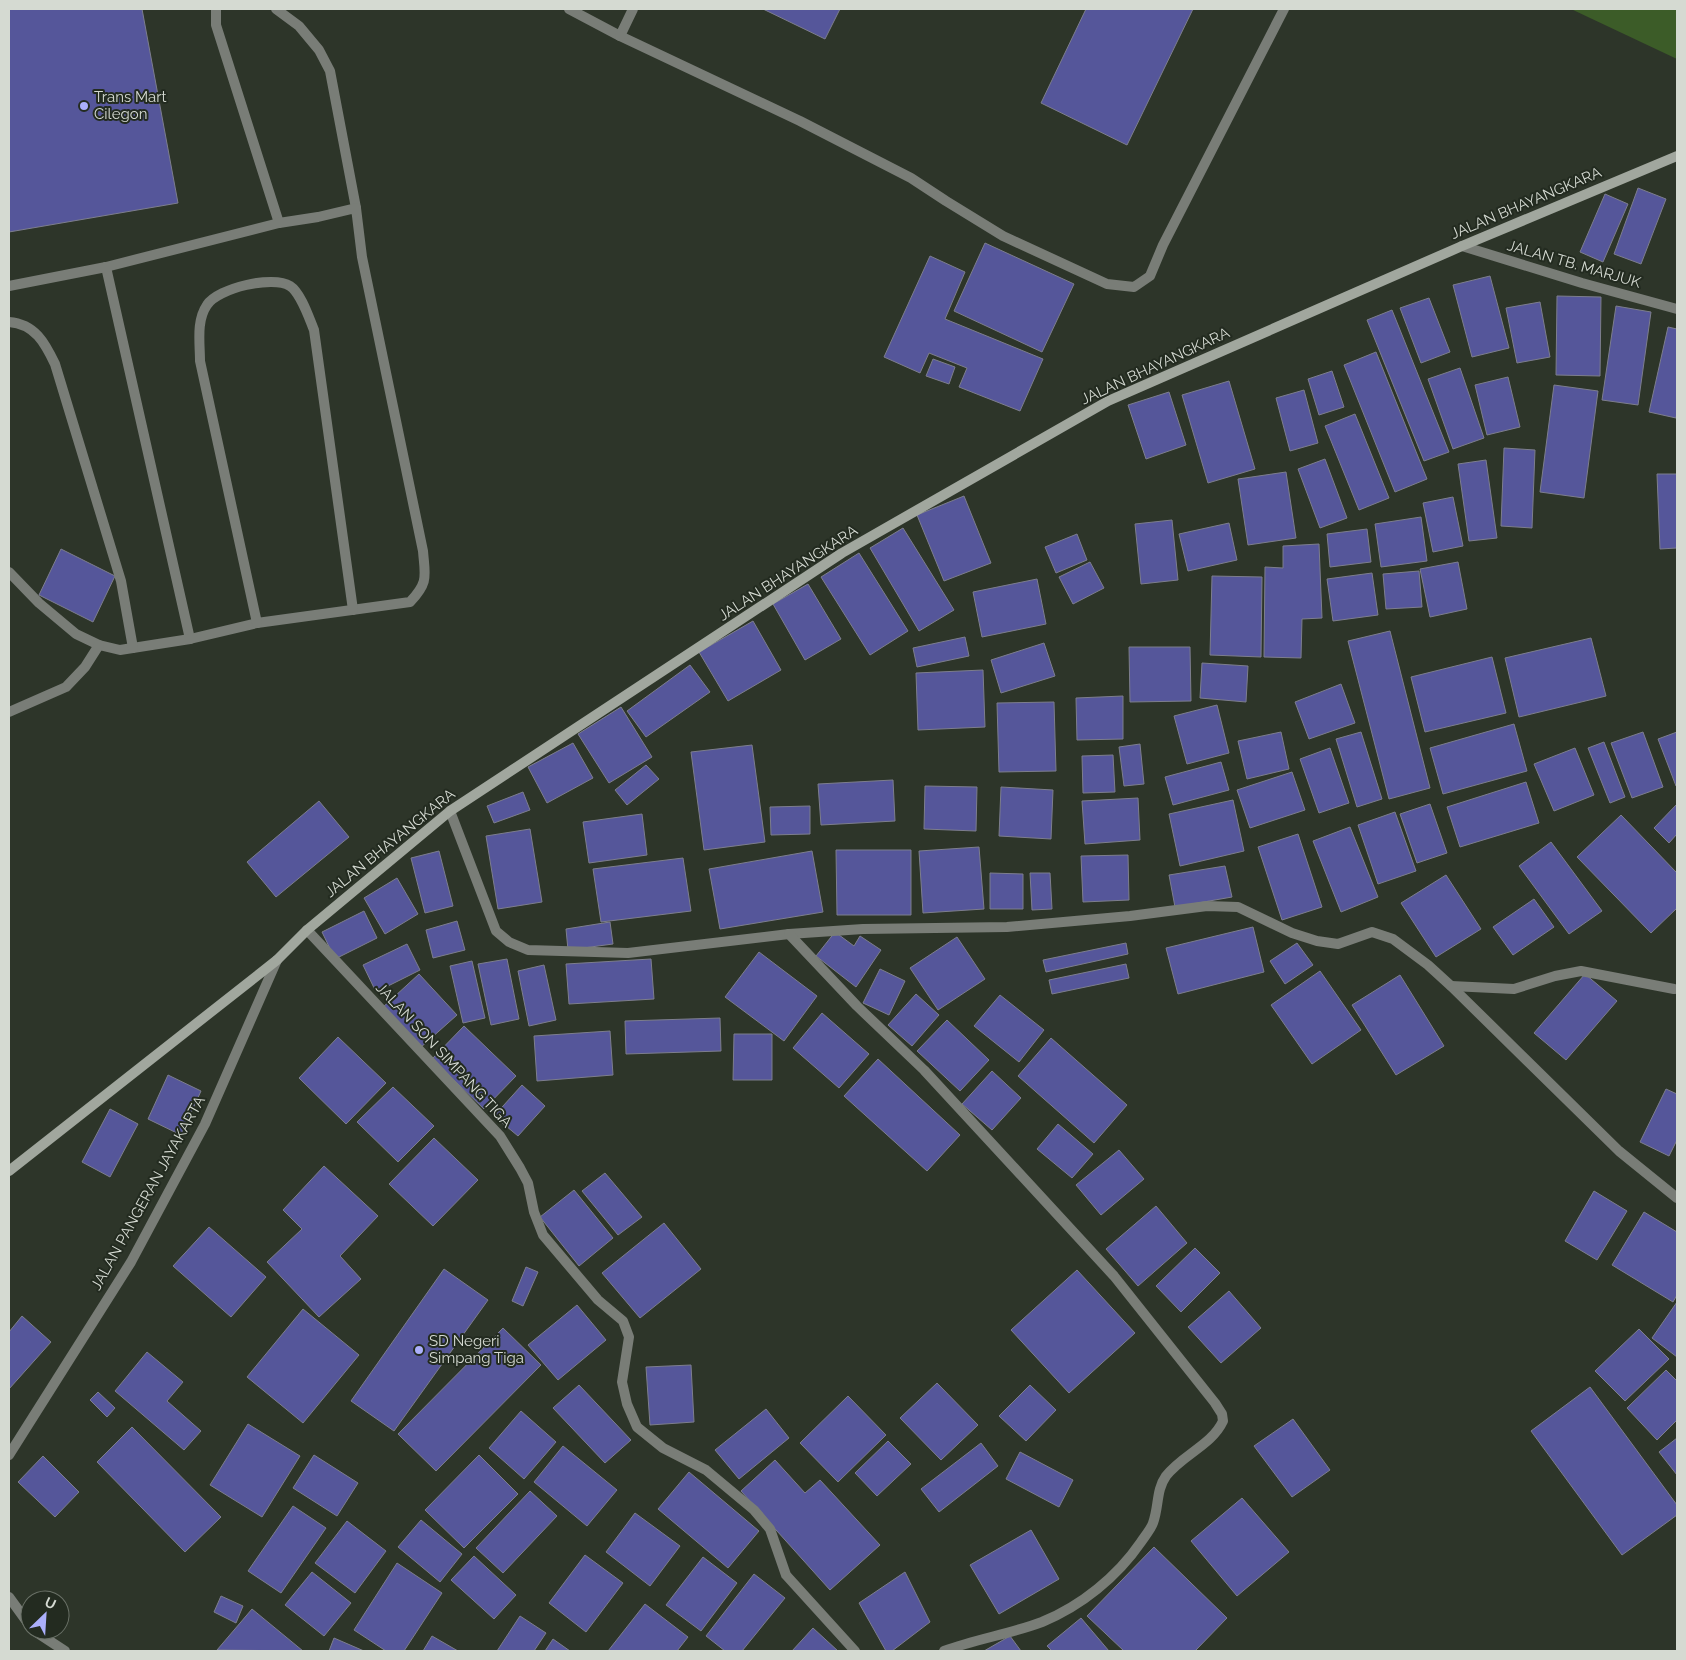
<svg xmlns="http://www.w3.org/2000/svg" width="1686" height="1660" font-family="Raleway,sans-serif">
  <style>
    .green { fill: #3c5c28 }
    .building { fill: #55569a; stroke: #7d7e8d }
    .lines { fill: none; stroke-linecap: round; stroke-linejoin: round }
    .lane { stroke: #797d77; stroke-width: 10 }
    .street { stroke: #797d77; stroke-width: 10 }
    .secondary { stroke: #a1a79e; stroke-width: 10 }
    .poi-dot { fill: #abaffb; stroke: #232b20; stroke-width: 2 }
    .labels { text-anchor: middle; stroke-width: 4; stroke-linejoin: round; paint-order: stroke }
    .poi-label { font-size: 15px; fill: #d5dad2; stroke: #232b20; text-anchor: start }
    .street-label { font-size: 15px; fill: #d5dad2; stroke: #232b20 }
  </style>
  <rect width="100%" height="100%" fill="#2d3529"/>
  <polygon class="green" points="1571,9 1677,9 1677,59"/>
  <g class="building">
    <polygon points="9,9 142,9 178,203 9,232"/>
    <polygon points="763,9 840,9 825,39"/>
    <polygon points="1086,9 1193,9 1127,145 1041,103"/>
    <polygon points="1638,188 1666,199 1641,264 1614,254"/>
    <polygon points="1605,194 1628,204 1603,262 1580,252"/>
    <polygon points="985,243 1074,284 1042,352 954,311"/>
    <polygon points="930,256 965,272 945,319 1043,359 1020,411 959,387 967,368 929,353 920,373 884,357"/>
    <polygon points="1490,276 1509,348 1472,357 1453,285"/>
    <polygon points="1557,296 1601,297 1600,376 1556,375"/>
    <polygon points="1429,298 1450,352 1421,363 1400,308"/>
    <polygon points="1540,302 1550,357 1517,363 1506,308"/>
    <polygon points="1616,306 1651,312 1638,405 1602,400"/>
    <polygon points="1392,310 1449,452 1424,461 1367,320"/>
    <polygon points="1668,327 1677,329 1677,412 1676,418 1649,412"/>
    <polygon points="1376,352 1427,479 1395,492 1344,365"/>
    <polygon points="933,359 955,367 949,384 926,376"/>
    <polygon points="1460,368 1484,438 1453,449 1428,379"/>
    <polygon points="1332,371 1344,407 1319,415 1308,379"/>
    <polygon points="1508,377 1520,427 1487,435 1475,385"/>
    <polygon points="1229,381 1255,469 1208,483 1182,395"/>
    <polygon points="1554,385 1598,391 1584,498 1540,492"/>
    <polygon points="1304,390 1318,443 1290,451 1276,398"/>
    <polygon points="1169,392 1186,445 1146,459 1128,405"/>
    <polygon points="1355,414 1389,498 1359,510 1325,426"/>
    <polygon points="1504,448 1535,450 1532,528 1501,526"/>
    <polygon points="1325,459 1347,518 1320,528 1298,469"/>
    <polygon points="1486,460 1497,538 1469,541 1458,464"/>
    <polygon points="1286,472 1296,538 1248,545 1238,479"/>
    <polygon points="1657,474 1677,474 1677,548 1660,549"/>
    <polygon points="964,496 991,563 944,581 917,515"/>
    <polygon points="1453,497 1463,546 1433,552 1423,503"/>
    <polygon points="1421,517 1427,561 1381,567 1375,524"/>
    <polygon points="1172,520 1178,580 1141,584 1135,524"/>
    <polygon points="1229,523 1237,560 1188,571 1179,534"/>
    <polygon points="903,528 954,610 919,631 870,548"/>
    <polygon points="1367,529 1371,562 1330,567 1327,534"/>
    <polygon points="1077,534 1087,560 1056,573 1045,547"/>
    <polygon points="1319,544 1322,618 1302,619 1301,658 1264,657 1265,567 1283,568 1283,546"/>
    <polygon points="61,549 115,576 93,622 39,595"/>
    <polygon points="859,553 908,631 870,655 821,577"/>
    <polygon points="1090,562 1104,588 1073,604 1059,577"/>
    <polygon points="1458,562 1467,609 1430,617 1420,569"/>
    <polygon points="1419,571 1422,607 1386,609 1383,574"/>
    <polygon points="1372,573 1378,615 1333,621 1327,579"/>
    <polygon points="1212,576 1262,577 1261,657 1210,655"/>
    <polygon points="1037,579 1046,624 982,637 973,592"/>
    <polygon points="808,584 841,639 805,660 773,604"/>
    <polygon points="753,621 781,670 728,701 699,652"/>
    <polygon points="1390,631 1430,788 1389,799 1348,641"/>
    <polygon points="965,637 969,656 917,667 913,648"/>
    <polygon points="1591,638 1606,696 1519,717 1505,658"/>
    <polygon points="1044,643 1055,676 1001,693 991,660"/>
    <polygon points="1129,647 1190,647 1191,701 1130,702"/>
    <polygon points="1492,657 1506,713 1425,732 1411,677"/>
    <polygon points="1202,663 1248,666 1246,702 1200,698"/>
    <polygon points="690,665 710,692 646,737 627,711"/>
    <polygon points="983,670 985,727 918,730 916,673"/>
    <polygon points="1341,684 1355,723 1309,739 1295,702"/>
    <polygon points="1123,696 1123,739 1077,740 1076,698"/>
    <polygon points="1054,702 1056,771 999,772 997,703"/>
    <polygon points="1217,705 1229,753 1187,764 1174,716"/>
    <polygon points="621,707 652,757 609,783 578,734"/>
    <polygon points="1514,724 1527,771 1443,794 1430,748"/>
    <polygon points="1281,732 1289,769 1247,779 1238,741"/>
    <polygon points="1361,732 1382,799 1357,807 1336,739"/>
    <polygon points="1643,732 1663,787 1632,798 1611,743"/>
    <polygon points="1677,732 1677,786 1676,786 1658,739"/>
    <polygon points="1604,742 1625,797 1610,803 1588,748"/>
    <polygon points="573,743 593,778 547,803 528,767"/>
    <polygon points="1140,744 1144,784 1124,786 1119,747"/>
    <polygon points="752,745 765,842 704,850 691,752"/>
    <polygon points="1330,748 1349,803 1319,813 1300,759"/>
    <polygon points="1575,748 1594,795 1554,811 1534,764"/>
    <polygon points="1113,755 1115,792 1083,793 1082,756"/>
    <polygon points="1221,762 1229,790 1173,805 1165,777"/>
    <polygon points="646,765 659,779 627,805 615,790"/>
    <polygon points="1292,772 1305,810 1250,828 1237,790"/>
    <polygon points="893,780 895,821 821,825 818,784"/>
    <polygon points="1526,782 1539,823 1460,847 1447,807"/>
    <polygon points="925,786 977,787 976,831 924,829"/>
    <polygon points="1001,787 1053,790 1051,839 999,836"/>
    <polygon points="523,792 530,810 494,823 487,806"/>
    <polygon points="1138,798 1140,840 1085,844 1082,801"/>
    <polygon points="1233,800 1244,851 1180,866 1169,814"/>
    <polygon points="319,801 349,837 276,897 247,862"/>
    <polygon points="1430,804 1447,853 1417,863 1400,814"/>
    <polygon points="1677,804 1677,834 1669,843 1654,828"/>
    <polygon points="810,806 810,834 771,835 770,807"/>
    <polygon points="1395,812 1416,871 1378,884 1358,825"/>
    <polygon points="642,814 647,855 589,863 583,822"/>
    <polygon points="1621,815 1677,873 1677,908 1651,933 1577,857"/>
    <polygon points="1350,827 1378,897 1341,912 1313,841"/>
    <polygon points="530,829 542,902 498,909 486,836"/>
    <polygon points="1298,834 1322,907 1282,920 1258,847"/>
    <polygon points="1551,842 1602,911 1569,934 1519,866"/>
    <polygon points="979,847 984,909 923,913 919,851"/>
    <polygon points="836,850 911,850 911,915 837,915"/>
    <polygon points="439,851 453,906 425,913 411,858"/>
    <polygon points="812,851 823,912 720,929 709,869"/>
    <polygon points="1128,855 1129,900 1083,902 1081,856"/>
    <polygon points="683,858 691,911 601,922 593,869"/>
    <polygon points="1225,866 1232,897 1175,907 1169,875"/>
    <polygon points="990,873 1023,874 1023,909 990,909"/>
    <polygon points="1030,873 1050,873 1052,909 1032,910"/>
    <polygon points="1446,875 1481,929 1436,957 1401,903"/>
    <polygon points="397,878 418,914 385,934 364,898"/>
    <polygon points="1534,899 1554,927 1513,955 1493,927"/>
    <polygon points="364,911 377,938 335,959 322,932"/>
    <polygon points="457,921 465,950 433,958 426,930"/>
    <polygon points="610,922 613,944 568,950 566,929"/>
    <polygon points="1253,927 1264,972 1178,994 1166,948"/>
    <polygon points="835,932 854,946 860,936 881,950 856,987 816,956"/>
    <polygon points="957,937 985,979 938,1010 910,968"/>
    <polygon points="1126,943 1128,954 1046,972 1043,960"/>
    <polygon points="1297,943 1313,965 1285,984 1270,961"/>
    <polygon points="407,944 420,970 376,992 363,965"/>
    <polygon points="759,952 817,996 784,1041 725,997"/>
    <polygon points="507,959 519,1019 491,1025 478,964"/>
    <polygon points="651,959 654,999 569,1004 566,964"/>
    <polygon points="472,961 485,1018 463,1023 450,966"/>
    <polygon points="1126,964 1129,978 1052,994 1049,980"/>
    <polygon points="544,965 556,1020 529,1026 518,971"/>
    <polygon points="880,969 905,981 889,1015 863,1003"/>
    <polygon points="1320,971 1361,1030 1312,1064 1271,1005"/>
    <polygon points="419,974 457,1015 420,1048 382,1008"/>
    <polygon points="1585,974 1617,1001 1566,1060 1534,1033"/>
    <polygon points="1400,975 1444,1046 1396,1075 1352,1005"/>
    <polygon points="916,994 939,1015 912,1046 888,1025"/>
    <polygon points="1000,995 1044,1030 1019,1062 974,1026"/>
    <polygon points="822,1013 869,1054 839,1088 793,1048"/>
    <polygon points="720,1018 721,1051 626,1054 625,1021"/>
    <polygon points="947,1020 989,1060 960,1091 917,1051"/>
    <polygon points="464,1026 516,1076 484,1109 432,1059"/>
    <polygon points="610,1031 613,1075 537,1081 534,1036"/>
    <polygon points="734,1034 772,1034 772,1080 733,1080"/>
    <polygon points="338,1037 386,1083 346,1124 299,1078"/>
    <polygon points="1051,1038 1127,1105 1094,1143 1018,1076"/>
    <polygon points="878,1059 960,1135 927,1171 844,1096"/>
    <polygon points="992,1071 1021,1098 992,1130 962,1104"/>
    <polygon points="168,1075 201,1091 181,1135 148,1119"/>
    <polygon points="522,1085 545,1106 518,1136 494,1116"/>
    <polygon points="393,1087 434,1126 398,1162 357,1122"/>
    <polygon points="1666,1089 1677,1094 1677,1140 1669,1156 1640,1142"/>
    <polygon points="110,1109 138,1124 110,1177 82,1162"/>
    <polygon points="1058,1124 1093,1154 1072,1178 1037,1149"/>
    <polygon points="434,1138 478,1180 433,1226 389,1184"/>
    <polygon points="1119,1150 1144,1179 1101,1215 1076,1185"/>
    <polygon points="324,1166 378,1216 340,1256 361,1279 319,1317 267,1262 302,1229 283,1210"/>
    <polygon points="605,1173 642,1217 618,1235 582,1191"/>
    <polygon points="574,1190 613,1238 579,1266 540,1217"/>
    <polygon points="1594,1191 1627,1211 1597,1260 1565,1241"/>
    <polygon points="1156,1206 1187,1243 1138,1286 1106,1249"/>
    <polygon points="1644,1212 1677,1232 1677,1295 1673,1302 1612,1265"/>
    <polygon points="664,1223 701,1269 640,1318 602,1273"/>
    <polygon points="209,1227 266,1277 231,1317 173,1266"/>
    <polygon points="1195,1248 1220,1273 1181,1312 1156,1286"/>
    <polygon points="526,1267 538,1272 523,1306 512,1301"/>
    <polygon points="444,1269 488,1300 394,1431 351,1401"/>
    <polygon points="1077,1270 1135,1333 1069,1393 1011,1330"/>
    <polygon points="1229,1291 1261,1328 1221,1363 1188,1327"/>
    <polygon points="1677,1302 1677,1357 1652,1338"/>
    <polygon points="577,1305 606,1340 558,1380 528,1345"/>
    <polygon points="303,1309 359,1355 303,1423 247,1377"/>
    <polygon points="22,1316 51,1342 9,1389 9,1332"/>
    <polygon points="503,1328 541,1365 436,1471 398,1434"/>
    <polygon points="1639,1329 1669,1359 1625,1401 1595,1371"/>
    <polygon points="147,1352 183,1382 167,1401 201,1431 184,1450 115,1391"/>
    <polygon points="691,1365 694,1422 650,1425 646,1367"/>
    <polygon points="1666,1370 1677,1381 1677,1420 1657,1440 1627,1408"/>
    <polygon points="937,1383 978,1425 941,1460 900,1418"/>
    <polygon points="579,1385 631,1440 605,1463 553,1408"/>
    <polygon points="1030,1385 1056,1410 1026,1441 999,1416"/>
    <polygon points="1590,1387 1677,1505 1677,1515 1622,1555 1531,1431"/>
    <polygon points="98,1392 115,1408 107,1417 90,1400"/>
    <polygon points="848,1396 886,1435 838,1482 800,1443"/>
    <polygon points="766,1409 789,1438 739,1479 715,1450"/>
    <polygon points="521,1411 556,1442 524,1479 489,1448"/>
    <polygon points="1293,1419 1330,1470 1292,1497 1254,1446"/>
    <polygon points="248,1424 300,1456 262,1517 210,1485"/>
    <polygon points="132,1427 221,1517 185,1552 97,1462"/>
    <polygon points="1677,1438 1677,1475 1659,1452"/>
    <polygon points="888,1441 911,1464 877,1496 855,1473"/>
    <polygon points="981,1443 998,1466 939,1512 921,1489"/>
    <polygon points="563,1446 617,1490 587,1526 534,1482"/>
    <polygon points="1020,1452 1073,1480 1059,1507 1006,1479"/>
    <polygon points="314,1455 358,1483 337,1516 293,1488"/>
    <polygon points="479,1455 518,1494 464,1548 425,1510"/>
    <polygon points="43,1456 79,1492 55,1517 18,1482"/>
    <polygon points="775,1460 805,1493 820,1480 880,1545 830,1590 741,1491"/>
    <polygon points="689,1472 759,1531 728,1568 658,1509"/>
    <polygon points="530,1491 557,1516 503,1573 476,1548"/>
    <polygon points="1242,1498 1289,1552 1237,1596 1191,1541"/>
    <polygon points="293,1506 326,1528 281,1593 248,1571"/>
    <polygon points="635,1513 680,1546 650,1586 606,1552"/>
    <polygon points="421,1520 462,1554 440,1582 398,1547"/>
    <polygon points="347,1521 386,1551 355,1593 315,1563"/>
    <polygon points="1031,1530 1059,1579 999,1614 970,1565"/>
    <polygon points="1154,1547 1227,1618 1195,1651 1124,1651 1087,1616"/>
    <polygon points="585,1555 623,1583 586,1632 549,1603"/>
    <polygon points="474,1556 516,1595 494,1619 451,1580"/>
    <polygon points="703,1557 737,1583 701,1631 666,1605"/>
    <polygon points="397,1563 442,1593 404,1651 386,1651 354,1630"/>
    <polygon points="312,1572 351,1603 324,1636 285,1605"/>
    <polygon points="905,1572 930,1622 892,1651 886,1651 859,1603"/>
    <polygon points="754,1574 785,1598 742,1651 725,1651 706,1636"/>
    <polygon points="221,1596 243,1606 236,1623 214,1612"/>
    <polygon points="645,1604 688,1637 677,1651 608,1651"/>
    <polygon points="252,1609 303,1651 217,1650"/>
    <polygon points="520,1616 546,1633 534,1651 497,1651"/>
    <polygon points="1081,1618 1109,1651 1052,1651 1047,1646"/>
    <polygon points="813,1628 838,1651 792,1651"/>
    <polygon points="432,1636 458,1651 423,1651"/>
    <polygon points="1010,1636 1021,1651 984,1651"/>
    <polygon points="334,1638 364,1651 329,1651"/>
    <polygon points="553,1639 570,1651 545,1651"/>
  </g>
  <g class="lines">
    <g class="lane">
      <polyline points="216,9 216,25 279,223"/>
      <polyline points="276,9 299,26 319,50 330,71 356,208"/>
      <polyline points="569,9 620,36 800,121 911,178 946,201 1003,236 1107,284 1134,287 1150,276 1163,245 1284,9"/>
      <polyline points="620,36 633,9"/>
      <polyline points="106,267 190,639"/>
      <path d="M9,286L106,267L279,223L318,217L356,208L362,257L423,551C425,576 429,582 410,602L257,623L190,639L120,650L99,645L76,634L39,603L9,572"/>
      <path d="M9,322C35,324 45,343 55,364L121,581L133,648"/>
      <path d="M257,623L200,361C200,343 196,321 207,305C218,288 273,275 290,286C301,293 309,318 314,330L353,610"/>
      <polyline points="9,712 66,687 85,667 99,645"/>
    </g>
    <g class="street">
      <polyline points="1462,246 1582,283 1677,309"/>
      <polyline points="450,811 496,931 509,942 528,950 628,953 789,934 863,929 1007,927 1130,916 1207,906 1238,907 1292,933 1317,941 1338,944 1372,932 1393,939 1428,965 1451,986 1619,1151 1677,1198"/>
      <polyline points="307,930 500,1136 520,1168 528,1183 534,1212 543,1235 598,1300 623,1321 629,1337 622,1382 627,1404 637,1427 663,1448 706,1470 754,1510 770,1529 786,1575 855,1651"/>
      <path d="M789,934L857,1006L924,1070L1114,1276L1215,1403L1222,1414L1223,1421C1212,1445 1182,1455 1166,1476C1156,1490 1159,1507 1153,1523C1151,1529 1145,1536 1141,1542C1117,1577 1081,1606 1042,1622C1010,1634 976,1639 944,1651"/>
      <polyline points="1451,986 1514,989 1555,976 1581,971 1674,989"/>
      <polyline points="9,1455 131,1262 205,1124 277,960"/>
      <polyline points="9,1597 30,1626"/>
      <polyline points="33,1630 65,1651"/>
    </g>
    <polyline class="secondary" points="9,1171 277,960 307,930 450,811 842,553 1108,401 1462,246 1677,156"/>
  </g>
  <g class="poi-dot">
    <circle cx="84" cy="106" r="5"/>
    <circle cx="419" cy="1350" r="5"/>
  </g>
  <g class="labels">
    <g class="poi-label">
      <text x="94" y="102">Trans Mart<tspan x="94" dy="17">Cilegon</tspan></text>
      <text x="429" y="1346">SD Negeri<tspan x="429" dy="17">Simpang Tiga</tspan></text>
    </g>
    <g class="street-label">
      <text transform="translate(1526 203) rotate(-23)" y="5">JALAN BHAYANGKARA</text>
      <text transform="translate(1574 264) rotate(16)" y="5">JALAN TB. MARJUK</text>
      <text transform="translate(1155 366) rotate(-25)" y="5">JALAN BHAYANGKARA</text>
      <text transform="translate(788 573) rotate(-33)" y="5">JALAN BHAYANGKARA</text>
      <text transform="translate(390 843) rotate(-39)" y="5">JALAN BHAYANGKARA</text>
      <text transform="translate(444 1055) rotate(47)" y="5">JALAN SON SIMPANG TIGA</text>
      <text transform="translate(148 1193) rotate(-61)" y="5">JALAN PANGERAN JAYAKARTA</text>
    </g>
  </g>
  <rect width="1686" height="1660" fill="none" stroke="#d5dad2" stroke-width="20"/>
  <g transform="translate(45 1615) rotate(25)"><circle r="24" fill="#232b20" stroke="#6a7167"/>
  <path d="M0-4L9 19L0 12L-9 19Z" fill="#abaffb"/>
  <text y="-8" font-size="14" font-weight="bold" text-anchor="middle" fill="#d5dad2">U</text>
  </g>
</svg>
